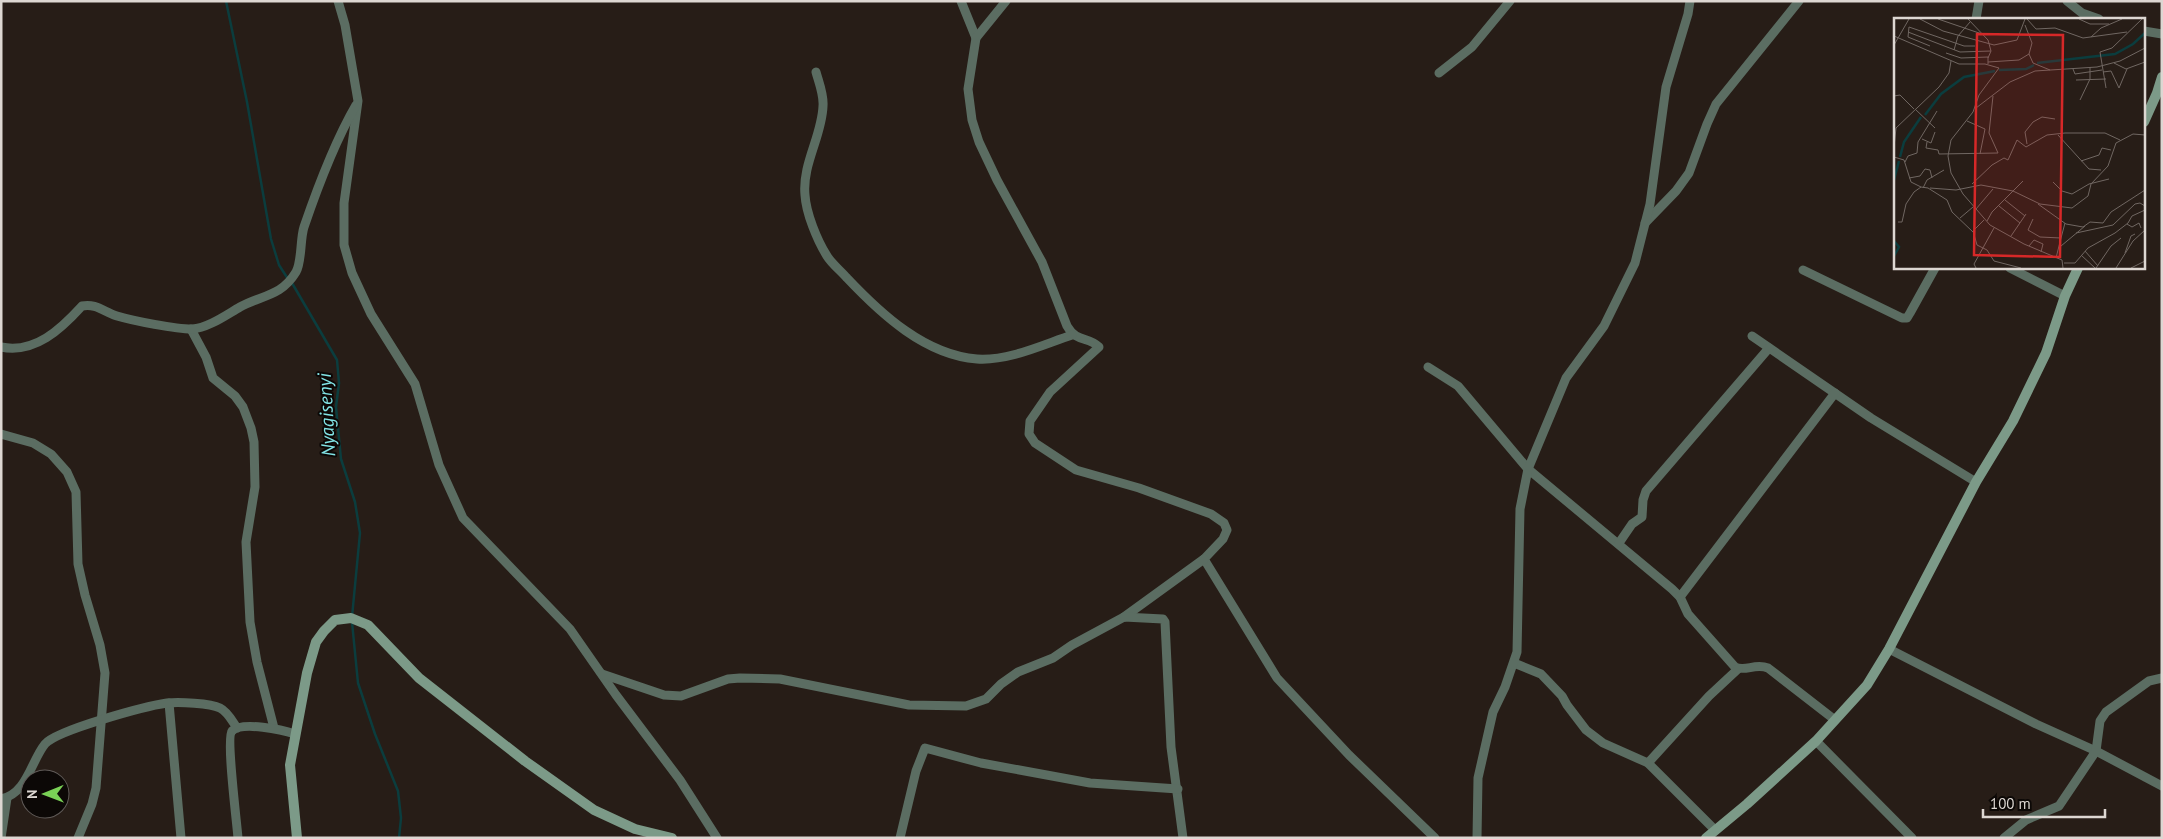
<svg xmlns="http://www.w3.org/2000/svg" width="2163" height="839" font-family="'PT Sans',sans-serif">
  <style>
    .lines { fill: none; stroke-linecap: round; stroke-linejoin: round }
    .stream { stroke: #0b3d3e; stroke-width: 2.5 }
    .street { stroke: #5b6d62; stroke-width: 9 }
    .secondary { stroke: #7c9a88; stroke-width: 10 }
    .labels { text-anchor: middle; stroke-width: 4; stroke-linejoin: round; paint-order: stroke }
    .water-label { font-size: 19px; font-style: italic; fill: #82e4e6; stroke: #0c0806 }
    .inset-river { fill: none; stroke: #0b3d3e; stroke-width: 2.5 }
    .inset-road { fill: none; stroke: #706762; stroke-width: 1 }
    .view { fill: #d62828; fill-opacity: 0.15; stroke: #d62828; stroke-width: 2.5 }
    .inset-edge { fill: none; stroke: #ddd7d2; stroke-width: 2.5 }
  </style>
  <rect width="100%" height="100%" fill="#271d17"/>
  <g class="lines">
    <g class="stream">
      <polyline points="226,1 247,102 271,239 279,265 288,279"/>
      <polyline points="292,283 337,360 339,383 336,407 341,459 355,502 360,533 352,617"/>
      <polyline points="352,622 358,683 375,734 398,791 401,818 399,838"/>
    </g>
    <g class="street">
      <polyline points="338,1 345,25 358,101 344,203 344,245 352,273 371,314 415,384 439,465 463,518 570,629 616,695 680,780 717,838"/>
      <polyline points="961,1 976,38"/>
      <path d="M1006,1L976,38L968,89L972,120L979,142L997,180L1042,262L1067,326C1077,343 1088,336 1099,347L1050,392L1030,421L1029,434L1035,443L1076,470L1139,488L1211,514L1224,523L1227,530L1223,539L1204,559L1277,678L1349,755L1435,838"/>
      <polyline points="2067,1 2082,13 2099,19"/>
      <polyline points="1976,19 1979,1"/>
      <polyline points="2144,31 2162,34"/>
      <path d="M816,72C819,83 824,95 823,106C822,136 802,164 805,195C806,213 817,240 827,256C832,264 841,271 847,278C881,314 925,355 977,359C1009,361 1042,345 1072,335"/>
      <polyline points="1439,73 1472,47 1510,1"/>
      <polyline points="1645,223 1676,191 1689,173 1707,124 1716,104 1799,1"/>
      <polyline points="2010,268 2065,296"/>
      <polyline points="1803,270 1902,318 1907,318 1910,313 1935,268"/>
      <polyline points="191,329 206,357 213,378 235,396 243,407 251,428 254,442 255,487 246,542 250,622 257,662 274,728"/>
      <polyline points="1752,336 1871,418 1976,482"/>
      <path d="M1,347C35,354 61,329 82,306C96,303 104,312 117,316C134,321 175,329 192,329C208,328 226,315 240,307C261,295 281,297 296,272C302,262 300,239 304,227C318,186 334,143 356,105"/>
      <path d="M1428,367L1458,386L1528,469L1672,589L1680,597L1688,614L1735,667C1745,672 1755,663 1768,668L1835,720"/>
      <polyline points="1,434 33,443 51,454 67,472 76,492 78,564 85,595 100,645 105,673 96,788 92,804 78,838"/>
      <polyline points="1619,543 1632,524 1642,517 1643,500 1646,491 1769,348"/>
      <polyline points="1680,597 1835,393"/>
      <polyline points="1124,617 1204,559"/>
      <polyline points="1889,649 2036,724 2096,751 2162,786"/>
      <polyline points="1514,663 1541,674 1562,696 1567,705 1586,730 1603,743 1648,763 1715,830"/>
      <polyline points="602,674 664,695 681,696 728,679 740,678 780,679 909,705 966,706 986,699 1001,684 1018,672 1053,658 1072,645 1124,617 1163,619 1165,622 1171,747 1183,838"/>
      <polyline points="169,703 181,838"/>
      <polyline points="1816,741 1912,838"/>
      <polyline points="1648,763 1709,696 1738,669"/>
      <path d="M1,799C27,794 31,761 45,744C57,730 146,706 167,703C179,702 210,703 220,708C228,712 232,721 237,728"/>
      <polyline points="1,838 7,798"/>
      <path d="M238,838C237,824 226,737 232,731C242,721 283,730 295,734"/>
      <polyline points="900,838 916,771 925,748 981,763 1090,783 1178,789"/>
      <polyline points="1477,838 1478,778 1493,712 1505,687 1517,652 1520,509 1528,469 1566,378 1604,326 1635,263 1650,204 1666,87 1688,14 1690,1"/>
      <polyline points="2004,838 2026,820 2059,806 2096,751 2100,721 2106,712 2149,681 2162,678"/>
    </g>
    <g class="secondary">
      <polyline points="2144,122 2157,93 2162,77"/>
      <polyline points="297,838 290,765 307,673 316,642 324,631 335,620 351,618 368,625 419,678 525,761 594,810 635,829 672,838"/>
      <polyline points="1706,838 1747,804 1816,741 1867,685 1889,649 1976,482 2013,421 2046,353 2065,296 2078,268"/>
    </g>
  </g>
  <g class="labels">
    <g class="water-label">
      <text transform="translate(326 415) rotate(-93)" y="7">Nyagisenyi</text>
    </g>
  </g>
  <g transform="translate(1894 18)">
    <rect width="251" height="251" fill="#271d17"/>
    <path class="inset-river" d="M143,45L221,36L239,26L251,15M105,52L132,51L140,47M31,97L47,76L70,59L101,53M6,139L10,124L27,99M0,162L5,143M0,223L5,229L0,238"/>
    <path class="inset-road" d="M26,1L49,13L100,27L123,22L131,1M44,1L88,16M74,1L94,22L97,33L94,40M133,1L142,11L161,10L189,20L233,14M185,1L196,6H215M131,7L138,25L135,36L139,45L156,52M14,14L66,34L97,33M0,18L65,46H91L105,50L85,77L79,94L57,122L54,138L57,155L69,176L96,207L130,226L168,242L169,250M197,19L207,10L228,1M0,27L15,1M36,28L14,19L15,9L70,28H81M60,32L64,18L76,4M52,35L67,40L94,39V46M94,44L125,42L135,36M220,45L232,51L251,44M179,51L181,56L208,52M209,54L217,53L225,70L233,51M182,62L212,61M212,70L206,34L218,30L248,1M0,78L6,77L20,91M186,82L196,61V49M82,90L116,64L141,53L203,49L226,43L251,30M21,91L41,110M73,103L91,111L86,136M164,117L195,151L207,152M28,121L37,125L41,114M33,124L32,130L44,132L45,136L104,135L95,115L99,78M133,126L131,114L139,104L148,99L161,101M0,129L2,110L45,69L55,55L57,43M0,139L10,142L17,164L27,169M187,143L205,137L208,130L217,132M11,144L14,138L23,135L24,124L43,93M15,160L26,158L31,151L36,152L38,160M159,164L168,173L178,176L195,166L215,161M78,166L98,147L110,140L114,142L123,122L132,129L153,117L171,115H211L226,122M29,170L33,162L50,152M36,170L62,172L87,167L119,173L146,186L178,190L194,178L197,166L214,148L222,125L239,116L251,117M111,182L131,198M144,186L172,206L189,209L196,204L209,205L217,194L251,172M105,188L126,205M82,191L99,171M66,200L79,189M139,201L134,212L146,219L167,220L162,240M90,202L79,213L83,227L93,232L100,243L127,250M93,203L98,194L129,163M4,204H8L12,186L20,174L27,169L34,170L53,182L58,194L79,214M233,206L238,209L245,205L247,210M182,215L219,207L241,186L246,185L251,188M117,218L132,196M167,220L171,205M135,228L140,222L149,226L147,234M167,228L191,208M191,233L204,248M231,235L237,218L241,216M187,237L201,250M170,245H181L194,230L221,215L234,205L238,198L251,192M82,250L80,246L100,210M202,250L217,228L227,220M222,250L239,223L251,212M237,250L251,243"/>
    <path class="view" d="M83,16L169,17L166,239L80,237Z"/>
    <rect width="251" height="251" class="inset-edge"/>
  </g>
  <rect width="2163" height="839" fill="none" stroke="#ddd7d2" stroke-width="5"/>
  <g transform="translate(45 794) rotate(269)"><circle r="24" fill="#0c0806" stroke="#605b58"/>
  <path d="M0-4L9 19L0 12L-9 19Z" fill="#7ad156"/>
  <text y="-8" font-size="14" font-weight="bold" text-anchor="middle" fill="#ddd7d2">N</text>
  </g>
  <path d="M1983 809v8h122v-8" fill="none" stroke="#ddd7d2" stroke-width="2.5"/>
  <text x="1990" y="809" font-size="15" fill="#ddd7d2" stroke="#0c0806" stroke-width="4" paint-order="stroke">100 m</text>
</svg>
